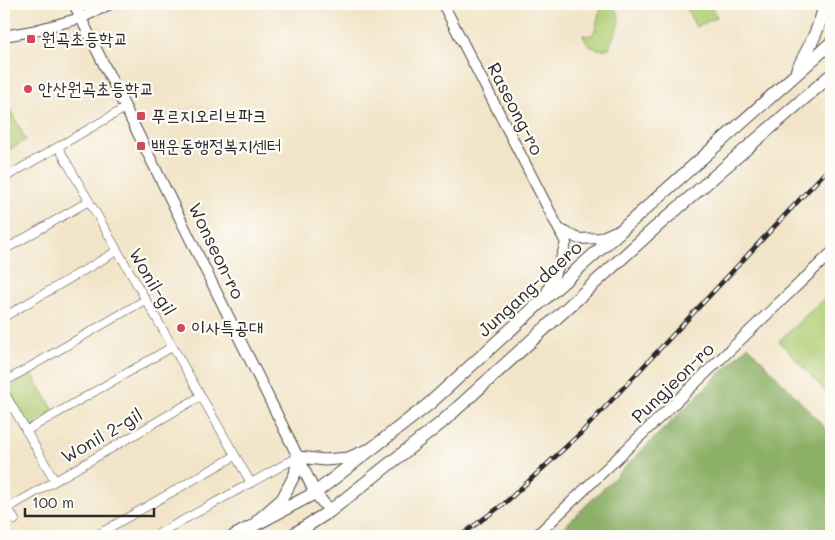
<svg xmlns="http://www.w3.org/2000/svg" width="835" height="540" font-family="Mali,'Poor Story',sans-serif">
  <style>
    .green { fill: #b0cd74; stroke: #6e7c50 }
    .forest { fill: #8cb066; stroke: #5c6e48 }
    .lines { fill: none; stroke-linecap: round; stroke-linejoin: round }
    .minor-casing { stroke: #494743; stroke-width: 9 }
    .tertiary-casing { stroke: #494743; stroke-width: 12 }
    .secondary-casing { stroke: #494743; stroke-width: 13 }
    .primary-casing { stroke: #494743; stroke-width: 14 }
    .minor { stroke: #fff; stroke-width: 8 }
    .tertiary { stroke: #fff; stroke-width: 10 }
    .secondary { stroke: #fff; stroke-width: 11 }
    .primary { stroke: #fff; stroke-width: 12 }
    .rail-casing { stroke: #2b2b2b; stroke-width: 4.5 }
    .rail { stroke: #fdfcf7; stroke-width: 2.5; stroke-dasharray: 8; stroke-linecap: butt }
    .poi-dot { fill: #d1495b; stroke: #fdfcf7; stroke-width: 2 }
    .labels { text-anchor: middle; stroke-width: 4.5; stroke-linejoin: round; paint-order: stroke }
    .poi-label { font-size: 18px; fill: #2b2b2b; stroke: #fdfcf7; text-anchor: start }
    .street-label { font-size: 18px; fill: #2b2b2b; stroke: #fdfcf7 }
  </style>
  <rect width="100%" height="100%" fill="#fdfcf7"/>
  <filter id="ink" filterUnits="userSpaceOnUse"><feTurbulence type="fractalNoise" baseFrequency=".02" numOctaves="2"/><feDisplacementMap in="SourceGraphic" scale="10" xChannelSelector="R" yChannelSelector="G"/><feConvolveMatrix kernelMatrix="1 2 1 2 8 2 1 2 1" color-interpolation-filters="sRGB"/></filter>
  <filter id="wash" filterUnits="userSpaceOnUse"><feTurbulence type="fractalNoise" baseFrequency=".0096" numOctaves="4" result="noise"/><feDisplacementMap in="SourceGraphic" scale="20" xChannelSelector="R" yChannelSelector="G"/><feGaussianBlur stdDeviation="1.12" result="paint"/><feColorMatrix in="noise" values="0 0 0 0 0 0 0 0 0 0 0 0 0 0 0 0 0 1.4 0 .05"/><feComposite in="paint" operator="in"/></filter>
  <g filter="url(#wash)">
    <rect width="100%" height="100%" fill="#f2e4c8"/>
    <g class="green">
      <polygon points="699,4 710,4 717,17 696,27 687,10"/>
      <path d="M608,5C629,13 614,34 609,48C597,52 587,47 583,35C604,40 590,10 608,5Z"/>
      <polygon points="4,98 26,140 4,153"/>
      <polygon points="831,292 831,397 779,341"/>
      <polygon points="32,374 54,411 32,424 27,423 9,392 10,387"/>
    </g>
    <polygon class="forest" points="748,346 831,434 831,536 555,536"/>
  </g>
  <g filter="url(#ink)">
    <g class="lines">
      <g class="minor-casing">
        <g id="minor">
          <polyline points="58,147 251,483"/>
          <polyline points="4,178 125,108"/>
          <polyline points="4,250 89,201"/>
          <polyline points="4,317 117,251"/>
          <polyline points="4,382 145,300"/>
          <polyline points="4,392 55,481 201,396"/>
          <polyline points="26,431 172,347"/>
          <polyline points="4,500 15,520"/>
          <polyline points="8,508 55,481"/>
          <polyline points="95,536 235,456"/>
          <polyline points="154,536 298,457"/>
        </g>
      </g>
      <g class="tertiary-casing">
        <g id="tertiary">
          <polyline points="74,4 298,457"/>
          <polyline points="443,4 566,243 559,265 545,296"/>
          <polyline points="4,36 32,31 81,18 110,4"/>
          <polyline points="559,229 579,239 600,238 616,231"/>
          <polyline points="536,536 831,253"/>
        </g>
      </g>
      <g class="secondary-casing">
        <g id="secondary">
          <polyline points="298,457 325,460 348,458 367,450"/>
          <polyline points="298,457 315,493 330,511"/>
          <polyline points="257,521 282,499 295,474 298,457"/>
        </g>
      </g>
      <g class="primary-casing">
        <g id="primary">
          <path d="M797,70C808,49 820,28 825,4"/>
          <polyline points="234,536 315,493 429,404 543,300 831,43"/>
          <polyline points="291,536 330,511 441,423 655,228 831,75"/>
        </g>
      </g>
      <use href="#minor" class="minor"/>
      <use href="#tertiary" class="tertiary"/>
      <use href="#secondary" class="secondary"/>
      <use href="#primary" class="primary"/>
      <g class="rail-casing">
        <polyline id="rail" points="460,536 505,503 581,433 831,166"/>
      </g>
      <use href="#rail" class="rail"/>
    </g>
  </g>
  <g class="poi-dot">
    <rect x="26" y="34" width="10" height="10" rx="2.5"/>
    <circle cx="28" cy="89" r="5"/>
    <rect x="136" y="111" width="10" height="10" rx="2.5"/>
    <rect x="136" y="141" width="10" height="10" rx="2.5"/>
    <circle cx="181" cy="328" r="5"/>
  </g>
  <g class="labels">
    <g class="poi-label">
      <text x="41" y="45">원곡초등학교</text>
      <text x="38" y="95">안산원곡초등학교</text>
      <text x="151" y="122">푸르지오리브파크</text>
      <text x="151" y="152">백운동행정복지센터</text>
      <text x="191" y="334">이사특공대</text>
    </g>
    <g class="street-label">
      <text transform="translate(515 109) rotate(63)" y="6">Raseong-ro</text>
      <text transform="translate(216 251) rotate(64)" y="6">Wonseon-ro</text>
      <text transform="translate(152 282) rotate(60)" y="6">Wonil-gil</text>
      <text transform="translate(530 289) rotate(-42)" y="6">Jungang-daero</text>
      <text transform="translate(673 383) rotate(-44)" y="6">Pungjeon-ro</text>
      <text transform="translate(102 436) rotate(-30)" y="6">Wonil 2-gil</text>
    </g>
  </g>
  <rect width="835" height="540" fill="none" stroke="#fdfcf7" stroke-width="20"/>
  <path d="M25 508v8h129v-8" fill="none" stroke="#2b2b2b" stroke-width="2.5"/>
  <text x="32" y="508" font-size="15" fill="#2b2b2b" stroke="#fdfcf7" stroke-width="4" paint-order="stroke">100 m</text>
</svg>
